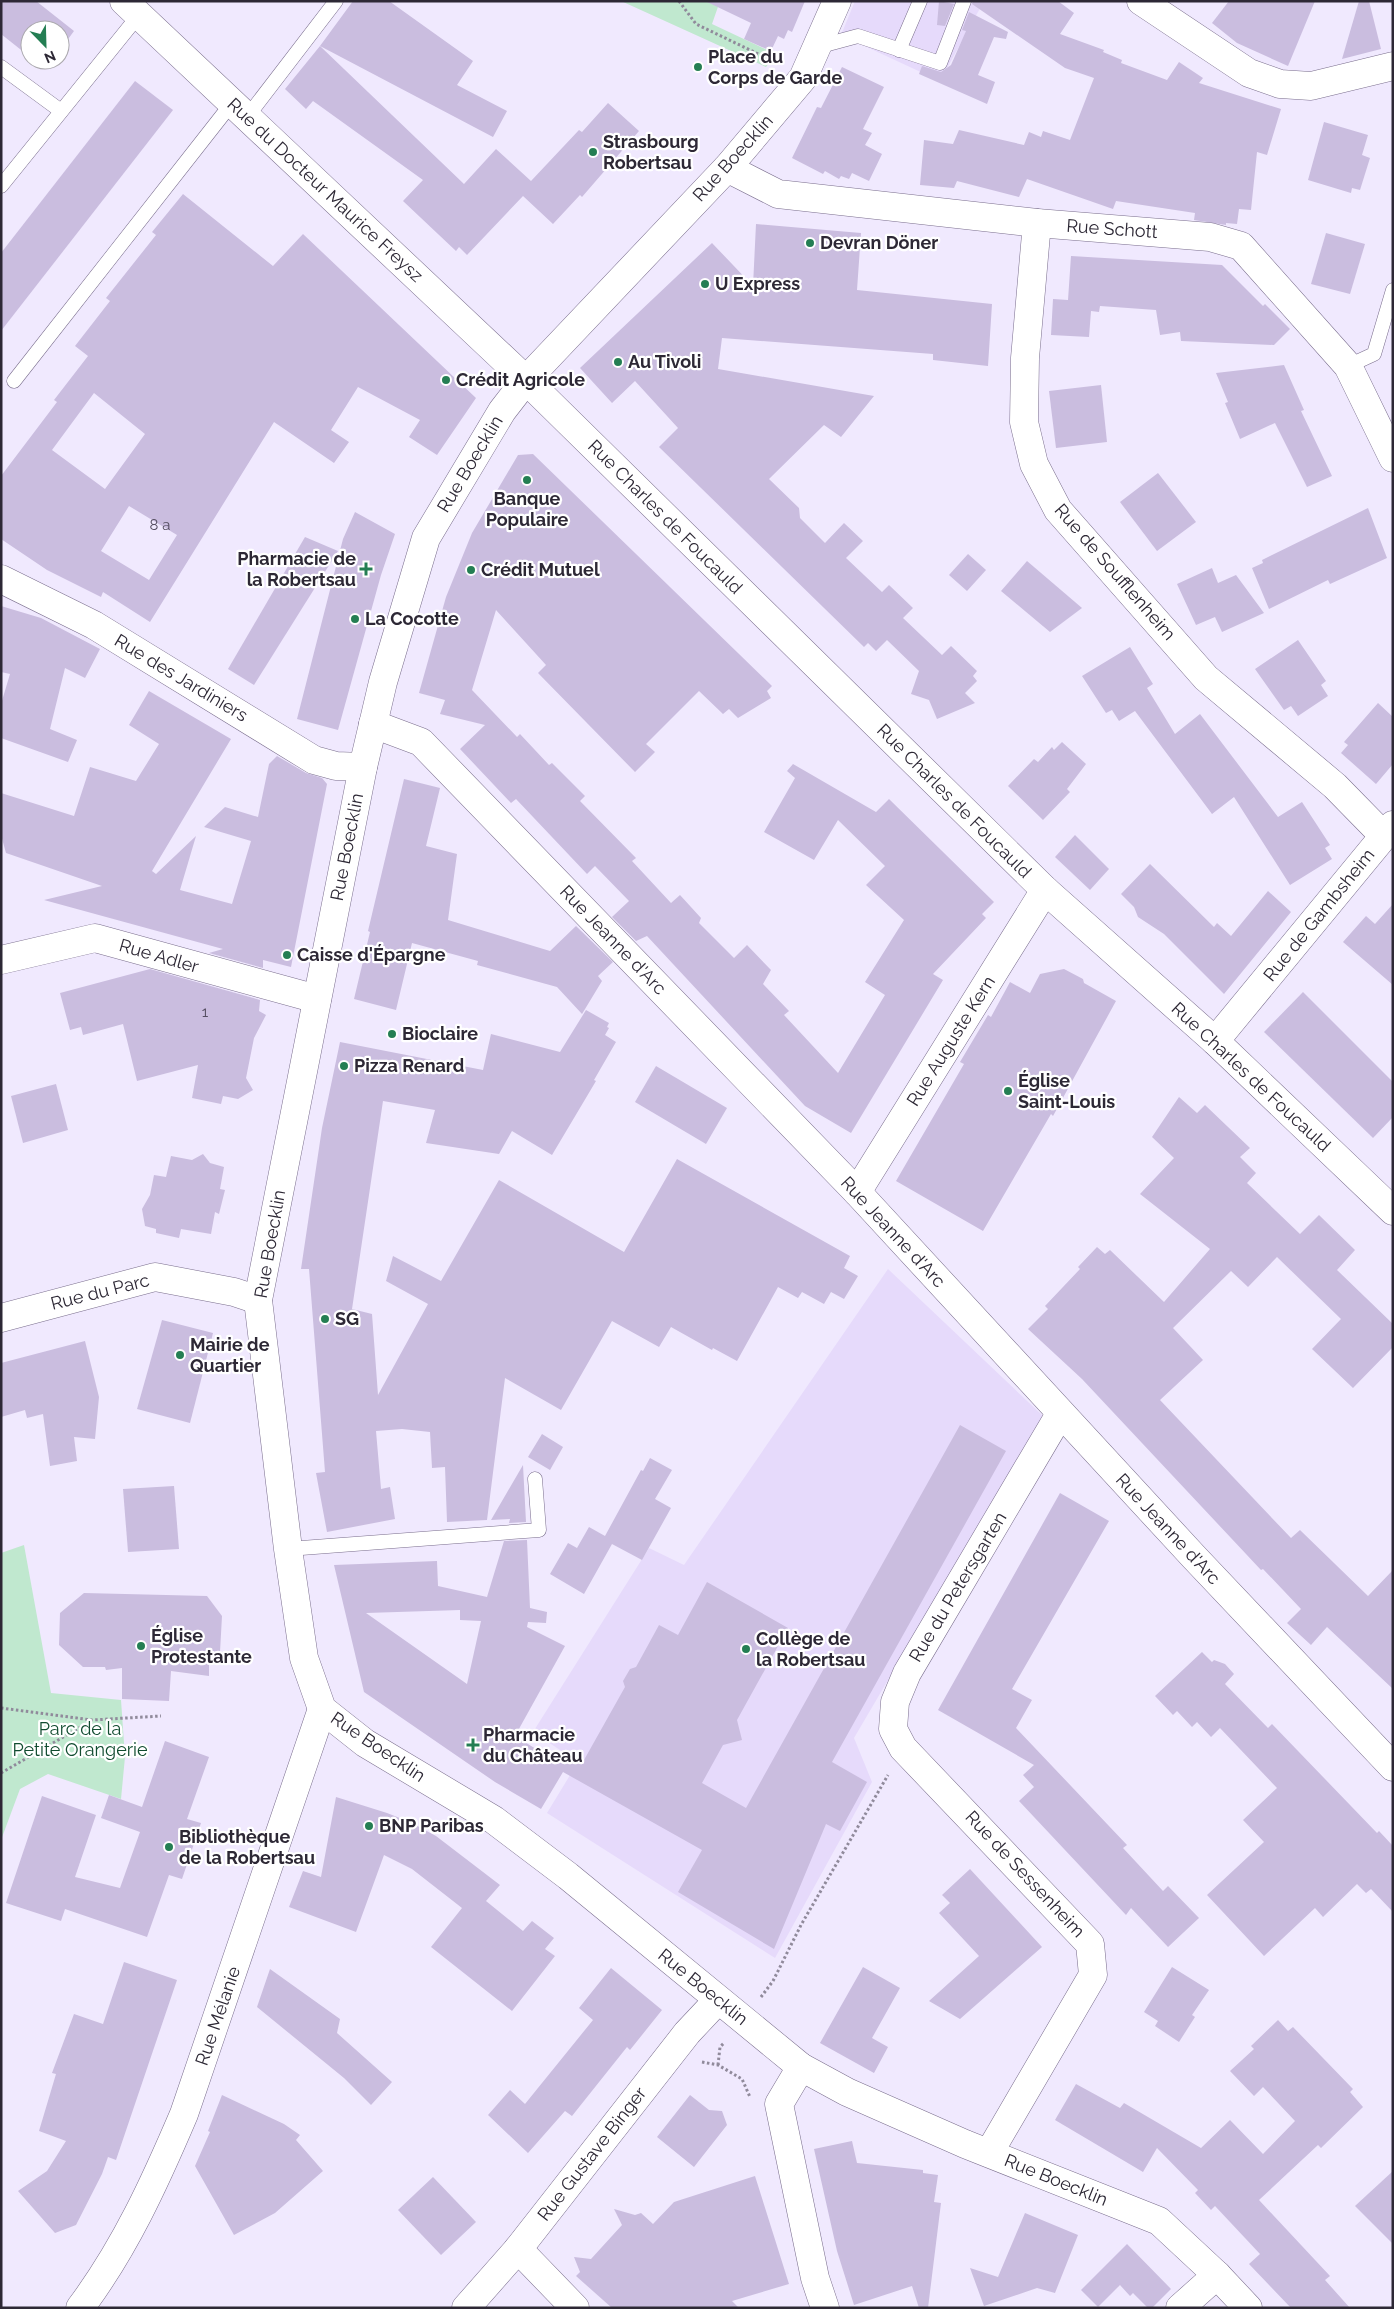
<svg xmlns="http://www.w3.org/2000/svg" width="1394" height="2309" font-family="Raleway,sans-serif">
  <style>
    .built { fill: #e6dafb }
    .green { fill: #c0e8cf }
    .building { fill: #cabddf; fill-rule: evenodd }
    .lines { fill: none; stroke-linecap: round; stroke-linejoin: round }
    .lane-casing { stroke: #7a6e8d; stroke-width: 15 }
    .street-casing { stroke: #7a6e8d; stroke-width: 29 }
    .secondary-casing { stroke: #7a6e8d; stroke-width: 29 }
    .path { stroke: #908a9b; stroke-width: 3; stroke-dasharray: 2.5 2.5; stroke-linecap: butt }
    .lane { stroke: #fff; stroke-width: 14 }
    .street { stroke: #fff; stroke-width: 28 }
    .secondary { stroke: #fff; stroke-width: 28 }
    .poi-dot { fill: #247e53; stroke: #fff; stroke-width: 2 }
    .labels { text-anchor: middle; stroke-width: 4.5; stroke-linejoin: round; paint-order: stroke }
    .number-label { font-size: 15px; fill: #544d60 }
    .poi-label { font-size: 18px; font-weight: bold; fill: #2d2835; stroke: #fff; text-anchor: start }
    .street-label { font-size: 18px; fill: #2d2835; stroke: #fff }
    .park-label { font-size: 18px; fill: #114c30; stroke: #fff }
  </style>
  <rect width="100%" height="100%" fill="#f0e9fe"/>
  <g class="built">
    <polygon points="855,1 984,1 940,81 841,35"/>
    <polygon points="888,1269 1043,1416 854,1738 872,1782 775,1958 547,1813 578,1762 533,1732 649,1548 684,1565"/>
  </g>
  <g class="green">
    <polygon points="621,1 720,1 712,24 776,54 766,67"/>
    <polygon points="24,1545 51,1693 121,1700 125,1757 121,1799 48,1774 20,1789 1,1840 1,1553"/>
  </g>
  <g class="building">
    <polygon points="1,1 36,1 74,31 60,50 60,30 30,30 30,57 1,34"/>
    <polygon points="353,1 389,1 473,61 457,85 507,111 493,137 320,46"/>
    <polygon points="705,1 805,1 792,32 788,30 784,39 778,36 771,51 744,39 751,23"/>
    <polygon points="939,1 954,4 945,26 937,25"/>
    <polygon points="973,1 1058,1 1074,13 1060,34 1104,50 1103,52 1122,60 1121,63 1167,80 1179,62 1203,78 1199,83 1281,109 1267,155 1257,152 1251,210 1239,209 1237,224 1226,223 1226,225 1194,220 1195,213 1116,201 1113,209 1027,179 1019,197 957,181 954,188 920,185 924,140 953,144 959,130 1024,145 1029,132 1041,137 1043,131 1070,140 1094,78 1065,68 972,4"/>
    <polygon points="1229,1 1315,1 1288,66 1237,43 1212,23"/>
    <polygon points="1359,1 1369,1 1381,49 1342,59"/>
    <polygon points="969,12 1008,32 1006,39 994,37 978,75 995,82 987,104 919,74 922,66 941,72 951,65 966,31 962,30"/>
    <polygon points="320,46 464,184 496,149 531,181 579,130 582,132 608,103 639,131 582,197 580,195 553,224 523,196 467,255 459,247 456,251 403,201 423,180 313,101 306,109 285,89"/>
    <polygon points="34,60 52,60 46,69"/>
    <polygon points="842,67 884,87 863,129 872,133 865,145 882,154 869,181 852,173 849,179 841,176 839,179 825,171 823,174 792,158 817,107 821,108"/>
    <polygon points="135,81 173,110 1,331 1,253"/>
    <polygon points="1324,122 1368,135 1362,155 1370,158 1360,190 1352,188 1351,193 1308,180"/>
    <path d="M183,194L273,266L303,234L476,398L437,455L409,437L420,420L358,387L331,430L349,442L334,463L274,422L150,622L103,592L101,597L47,570L1,539V476L57,402L54,400L88,356L75,346L110,301L106,298L156,235L152,232ZM94,393L145,434L105,489L52,450ZM129,506L177,535L149,580L101,551Z"/>
    <polygon points="756,224 861,233 857,290 992,304 988,366 933,360 933,354 722,338 718,369 874,396 841,437 824,425 769,479 799,508 800,518 825,543 844,523 863,541 846,558 882,592 889,585 913,608 903,618 942,655 951,646 977,671 973,676 977,681 965,693 975,703 937,719 929,700 911,694 919,671 887,640 876,651 868,643 864,647 659,447 678,428 635,381 612,403 580,368 712,243 753,286"/>
    <polygon points="1326,233 1365,244 1350,294 1311,284"/>
    <polygon points="1071,256 1222,265 1263,306 1265,304 1290,329 1274,345 1181,341 1180,332 1160,335 1156,310 1100,306 1099,312 1091,311 1089,337 1051,335 1053,299 1068,300"/>
    <polygon points="1284,365 1304,410 1301,411 1332,476 1307,487 1275,423 1240,439 1225,403 1228,402 1216,373"/>
    <polygon points="1101,385 1107,442 1056,448 1049,391"/>
    <polygon points="533,454 772,686 767,691 771,698 738,718 729,709 723,714 699,691 646,744 655,752 635,772 538,673 546,665 496,610 472,690 517,737 520,734 549,765 552,763 585,796 580,801 636,858 632,861 671,903 680,895 701,918 699,923 734,958 747,945 771,970 763,984 789,1011 784,1015 838,1073 885,995 865,982 904,920 866,885 885,866 838,820 814,860 764,832 795,778 787,771 793,764 876,812 889,799 994,902 982,914 986,918 933,974 943,980 851,1133 805,1106 647,936 636,941 612,917 629,901 595,866 587,874 516,799 511,803 460,749 485,725 440,714 445,700 419,693 446,597 472,533 518,455"/>
    <polygon points="1158,473 1196,522 1157,551 1120,502"/>
    <polygon points="1368,508 1387,558 1330,584 1328,580 1269,609 1252,568 1263,563 1262,560"/>
    <polygon points="355,512 395,534 381,575 338,730 297,719 343,539"/>
    <polygon points="305,537 338,551 254,685 228,669"/>
    <polygon points="968,554 986,570 967,591 949,575"/>
    <polygon points="1027,561 1082,608 1050,632 1001,591"/>
    <polygon points="1212,568 1218,583 1236,575 1264,613 1222,632 1215,617 1196,625 1177,584"/>
    <polygon points="1,606 41,618 100,649 85,678 65,668 50,729 77,740 68,762 1,738 1,704 10,674 1,672"/>
    <polygon points="1298,640 1326,681 1321,685 1328,696 1298,716 1291,706 1284,710 1255,669"/>
    <polygon points="1130,647 1153,684 1147,688 1175,734 1200,714 1278,817 1302,802 1330,845 1325,848 1332,859 1290,885 1234,797 1212,814 1135,711 1119,721 1112,710 1106,713 1082,676"/>
    <polygon points="149,691 231,739 152,871 156,874 196,836 180,890 232,904 251,841 204,827 225,807 258,817 269,764 277,756 306,773 322,778 327,784 291,967 263,960 263,968 209,953 223,949 44,900 102,886 6,853 1,835 1,793 74,816 90,767 136,781 159,744 129,725"/>
    <polygon points="1378,703 1393,717 1393,764 1376,784 1341,753 1348,745 1344,742"/>
    <polygon points="1062,742 1086,764 1067,789 1070,792 1043,820 1008,786 1034,759 1038,762 1052,747 1054,750"/>
    <polygon points="404,779 440,788 426,846 457,854 448,920 550,951 576,926 613,962 598,976 602,981 582,1014 557,987 477,965 478,961 412,943 396,1010 354,999 370,932 368,931"/>
    <polygon points="1075,835 1109,869 1090,890 1055,857"/>
    <polygon points="1150,864 1214,927 1217,923 1231,936 1268,891 1291,912 1224,994 1164,934 1138,917 1134,907 1121,894"/>
    <polygon points="1393,904 1393,985 1343,942 1366,916 1375,924"/>
    <polygon points="150,969 260,1000 259,1011 266,1015 254,1038 246,1078 253,1090 238,1099 223,1096 221,1104 192,1098 198,1065 137,1081 123,1024 83,1035 81,1027 70,1030 60,993"/>
    <polygon points="1064,969 1083,979 1084,983 1116,1001 1053,1116 1051,1114 983,1231 896,1181 964,1064 960,1062 988,1015 991,1017 1010,982 1030,993 1040,974"/>
    <polygon points="1303,992 1393,1082 1393,1117 1373,1138 1264,1032"/>
    <polygon points="586,1010 609,1023 607,1027 609,1028 605,1035 616,1042 594,1080 596,1081 552,1155 512,1131 499,1154 426,1143 435,1110 383,1101 352,1309 372,1314 378,1395 428,1304 386,1281 393,1256 441,1281 499,1180 624,1252 677,1159 850,1256 844,1268 858,1276 844,1299 831,1292 824,1304 802,1292 798,1298 778,1287 737,1361 713,1348 712,1350 671,1327 659,1347 612,1321 561,1410 505,1378 487,1520 447,1522 445,1467 432,1468 430,1432 402,1429 376,1431 381,1489 390,1487 395,1519 327,1532 316,1473 325,1472 309,1269 301,1269 322,1128 340,1042 483,1070 491,1034 560,1052"/>
    <polygon points="656,1066 727,1108 706,1144 635,1102"/>
    <polygon points="56,1084 68,1130 23,1143 11,1096"/>
    <polygon points="1179,1097 1197,1113 1205,1105 1250,1148 1240,1157 1256,1173 1247,1183 1300,1234 1319,1215 1355,1250 1337,1270 1393,1324 1393,1347 1353,1388 1312,1349 1341,1319 1277,1257 1248,1287 1231,1271 1173,1328 1203,1360 1160,1400 1291,1538 1300,1530 1368,1596 1393,1570 1393,1689 1327,1627 1311,1645 1287,1623 1301,1609 1263,1569 1261,1570 1082,1379 1028,1329 1048,1309 1045,1306 1080,1269 1078,1267 1097,1247 1105,1254 1110,1250 1164,1302 1210,1249 1140,1194 1174,1158 1152,1137"/>
    <polygon points="203,1154 210,1163 224,1167 220,1189 225,1190 219,1214 215,1212 211,1234 181,1229 179,1238 156,1233 156,1229 145,1226 142,1209 150,1195 154,1175 166,1177 171,1156 192,1160"/>
    <polygon points="162,1320 213,1333 190,1423 137,1409"/>
    <polygon points="85,1341 99,1397 95,1439 74,1437 77,1461 50,1466 43,1414 27,1418 25,1410 1,1417 1,1363"/>
    <path d="M960,1425L1006,1451L832,1762L867,1782L840,1831L826,1824L774,1949L678,1892L702,1850L563,1772L541,1809L495,1782L364,1692L334,1565L437,1561L438,1586L487,1597L504,1541L527,1540L530,1608L547,1612L546,1623L528,1622L527,1627L565,1646L515,1736L536,1749L560,1754L574,1752L571,1757L584,1760L625,1687L623,1681L630,1669L636,1667L659,1625L678,1635L707,1582L788,1628L737,1720L742,1740L723,1745L702,1783L746,1808ZM460,1610V1620L481,1621L467,1684L366,1613Z"/>
    <polygon points="542,1434 563,1447 550,1470 528,1457"/>
    <polygon points="650,1458 672,1470 655,1499 671,1508 642,1560 612,1544 584,1594 550,1574 568,1543 577,1548 589,1527 605,1536 641,1470 643,1471"/>
    <polygon points="523,1465 526,1522 509,1523 510,1519 491,1520"/>
    <polygon points="174,1486 179,1549 128,1552 123,1489"/>
    <polygon points="1060,1493 1109,1521 1012,1689 1032,1700 1016,1728 1127,1845 1123,1848 1163,1891 1168,1886 1199,1918 1168,1947 1131,1908 1126,1915 1019,1801 1034,1787 1023,1775 1034,1765 938,1710"/>
    <polygon points="84,1593 207,1596 222,1616 220,1652 209,1663 209,1676 171,1671 169,1701 122,1699 122,1668 106,1670 105,1667 83,1667 59,1645 60,1613"/>
    <polygon points="1202,1652 1212,1662 1214,1660 1225,1664 1234,1674 1225,1684 1268,1728 1272,1724 1377,1833 1379,1831 1393,1846 1393,1912 1371,1889 1366,1893 1357,1884 1323,1917 1315,1908 1264,1956 1207,1895 1264,1842 1243,1820 1277,1788 1220,1728 1211,1737 1197,1722 1192,1727 1177,1711 1173,1715 1155,1696"/>
    <polygon points="165,1741 209,1757 187,1819 201,1823 182,1879 169,1875 147,1937 65,1909 61,1921 6,1903 42,1796 96,1815 75,1877 120,1888 140,1832 101,1818 109,1795 142,1807"/>
    <polygon points="336,1797 387,1813 410,1822 436,1836 500,1885 486,1901 523,1931 532,1921 554,1938 545,1949 555,1956 512,2011 431,1947 462,1908 412,1869 384,1855 356,1932 289,1907 303,1871 321,1877"/>
    <polygon points="970,1869 1042,1947 960,2019 929,2001 979,1956 939,1913 950,1903 942,1895"/>
    <polygon points="124,1962 177,1980 116,2160 108,2157 102,2174 76,2225 55,2233 18,2191 47,2171 66,2141 39,2131 56,2074 52,2073 74,2014 103,2024"/>
    <polygon points="863,1967 900,1988 872,2038 888,2047 874,2073 820,2043"/>
    <polygon points="1172,1967 1209,1990 1192,2015 1195,2017 1179,2042 1155,2026 1158,2021 1144,2012"/>
    <polygon points="611,1968 662,2010 630,2050 627,2047 572,2116 565,2111 528,2153 488,2115 510,2090 525,2104 593,2020 579,2008"/>
    <polygon points="270,1969 340,2019 337,2033 392,2082 371,2105 344,2078 257,2007"/>
    <polygon points="1278,2020 1288,2031 1293,2027 1353,2089 1350,2092 1363,2107 1321,2148 1318,2145 1259,2200 1330,2276 1325,2280 1350,2308 1291,2308 1249,2264 1260,2254 1215,2206 1211,2210 1195,2193 1198,2190 1157,2148 1143,2172 1055,2120 1076,2084 1120,2108 1124,2103 1201,2148 1230,2120 1263,2154 1295,2121 1263,2087 1254,2096 1230,2071 1254,2049 1251,2046"/>
    <polygon points="222,2095 284,2124 300,2135 296,2140 323,2171 275,2213 234,2235 195,2166 210,2132 208,2131"/>
    <polygon points="690,2095 709,2110 722,2111 727,2125 694,2167 657,2137"/>
    <polygon points="852,2141 857,2163 923,2170 923,2173 938,2175 934,2202 941,2203 928,2308 919,2308 912,2286 854,2305 837,2251 814,2149"/>
    <polygon points="1393,2171 1393,2244 1355,2206"/>
    <polygon points="755,2176 789,2284 732,2301 739,2308 612,2308 576,2276 580,2272 574,2257 591,2259 622,2225 614,2209 635,2215 641,2213 653,2224 674,2202"/>
    <polygon points="433,2177 476,2222 441,2255 398,2210"/>
    <polygon points="1025,2213 1078,2235 1055,2293 1037,2288 984,2306 970,2268 998,2277"/>
    <polygon points="1127,2244 1171,2289 1152,2308 1148,2308 1133,2293 1130,2296 1120,2285 1098,2307 1081,2290"/>
  </g>
  <g class="lines">
    <g class="lane-casing">
      <g id="lane">
        <polyline points="817,47 858,36 940,63 964,1"/>
        <polyline points="899,50 920,1"/>
        <polyline points="1,67 61,111"/>
        <polyline points="247,117 336,1"/>
        <polyline points="1,186 139,15"/>
        <polyline points="1348,366 1374,354 1393,290"/>
        <polyline points="14,381 232,103"/>
        <polyline points="288,1549 539,1530 535,1479"/>
      </g>
    </g>
    <g class="street-casing">
      <g id="street">
        <polyline points="124,1 526,380 1045,890 1215,1041 1393,1211"/>
        <polyline points="1141,1 1249,73 1280,84 1311,86 1393,66"/>
        <polyline points="727,168 778,194 1037,223 1210,237 1241,246 1348,366 1393,458"/>
        <polyline points="1037,223 1025,358 1024,422 1034,464 1058,510 1206,678 1335,786 1384,836"/>
        <polyline points="1,579 94,625 314,760 336,766 363,767"/>
        <polyline points="373,724 421,742 857,1192 1194,1557 1393,1767"/>
        <polyline points="1,960 95,938 317,999"/>
        <polyline points="1215,1041 1393,825"/>
        <polyline points="857,1192 1045,890"/>
        <polyline points="1,1318 155,1277 234,1292 258,1300"/>
        <polyline points="801,2067 779,2104 815,2278 825,2308"/>
        <polyline points="989,2153 1093,1975 1090,1944 903,1748 893,1729 895,1702 907,1673 1060,1414"/>
        <polyline points="518,2249 575,2308"/>
        <path d="M80,2308C125,2248 155,2182 184,2114L322,1709"/>
        <polyline points="466,2308 518,2249 687,2033 718,2000"/>
        <polyline points="1180,2308 1217,2275"/>
      </g>
    </g>
    <g class="secondary-casing">
      <polyline id="secondary" points="837,1 803,78 727,168 526,380 502,411 426,538 383,682 363,767 258,1300 288,1549 304,1658 322,1709 365,1743 494,1820 568,1876 801,2067 847,2092 965,2144 1159,2221 1217,2275 1248,2308"/>
    </g>
    <g class="path">
      <polyline points="679,1 696,24 777,63"/>
      <polyline points="1,1708 92,1720 161,1716"/>
      <polyline points="1,1773 91,1721"/>
      <polyline points="761,1997 773,1981 801,1925 888,1775"/>
      <polyline points="702,2062 718,2065 742,2079 750,2097"/>
      <polyline points="718,2065 720,2047 724,2043"/>
    </g>
    <use href="#lane" class="lane"/>
    <use href="#street" class="street"/>
    <use href="#secondary" class="secondary"/>
  </g>
  <g class="poi-dot">
    <circle cx="698" cy="67" r="5"/>
    <circle cx="593" cy="152" r="5"/>
    <circle cx="810" cy="243" r="5"/>
    <circle cx="705" cy="284" r="5"/>
    <circle cx="618" cy="362" r="5"/>
    <circle cx="446" cy="380" r="5"/>
    <circle cx="527" cy="480" r="5"/>
    <path d="M363.5 561.5h5v5h5v5h-5v5h-5v-5h-5v-5h5z"/>
    <circle cx="471" cy="570" r="5"/>
    <circle cx="355" cy="619" r="5"/>
    <circle cx="287" cy="955" r="5"/>
    <circle cx="392" cy="1034" r="5"/>
    <circle cx="344" cy="1066" r="5"/>
    <circle cx="1008" cy="1091" r="5"/>
    <circle cx="325" cy="1319" r="5"/>
    <circle cx="180" cy="1355" r="5"/>
    <circle cx="141" cy="1646" r="5"/>
    <circle cx="746" cy="1649" r="5"/>
    <path d="M470.5 1737.5h5v5h5v5h-5v5h-5v-5h-5v-5h5z"/>
    <circle cx="369" cy="1826" r="5"/>
    <circle cx="169" cy="1847" r="5"/>
  </g>
  <g class="labels">
    <g class="number-label">
      <text x="160" y="530">8 a</text>
      <text x="205" y="1017">1</text>
    </g>
    <g class="poi-label">
      <text x="708" y="63">Place du<tspan x="708" dy="21">Corps de Garde</tspan></text>
      <text x="603" y="148">Strasbourg<tspan x="603" dy="21">Robertsau</tspan></text>
      <text x="820" y="249">Devran Döner</text>
      <text x="715" y="290">U Express</text>
      <text x="628" y="368">Au Tivoli</text>
      <text x="456" y="386">Crédit Agricole</text>
      <text x="527" y="505" text-anchor="middle">Banque<tspan x="527" dy="21">Populaire</tspan></text>
      <text x="356" y="565" text-anchor="end">Pharmacie de<tspan x="356" dy="21">la Robertsau</tspan></text>
      <text x="481" y="576">Crédit Mutuel</text>
      <text x="365" y="625">La Cocotte</text>
      <text x="297" y="961">Caisse d'Épargne</text>
      <text x="402" y="1040">Bioclaire</text>
      <text x="354" y="1072">Pizza Renard</text>
      <text x="1018" y="1087">Église<tspan x="1018" dy="21">Saint-Louis</tspan></text>
      <text x="335" y="1325">SG</text>
      <text x="190" y="1351">Mairie de<tspan x="190" dy="21">Quartier</tspan></text>
      <text x="151" y="1642">Église<tspan x="151" dy="21">Protestante</tspan></text>
      <text x="756" y="1645">Collège de<tspan x="756" dy="21">la Robertsau</tspan></text>
      <text x="483" y="1741">Pharmacie<tspan x="483" dy="21">du Château</tspan></text>
      <text x="379" y="1832">BNP Paribas</text>
      <text x="179" y="1843">Bibliothèque<tspan x="179" dy="21">de la Robertsau</tspan></text>
    </g>
    <g class="street-label">
      <text transform="translate(733 158) rotate(-48)" y="6">Rue Boecklin</text>
      <text transform="translate(325 190) rotate(43)" y="6">Rue du Docteur Maurice Freysz</text>
      <text transform="translate(1112 229) rotate(4)" y="6">Rue Schott</text>
      <text transform="translate(470 464) rotate(-59)" y="6">Rue Boecklin</text>
      <text transform="translate(665 517) rotate(45)" y="6">Rue Charles de Foucauld</text>
      <text transform="translate(1115 572) rotate(49)" y="6">Rue de Soufflenheim</text>
      <text transform="translate(181 678) rotate(31)" y="6">Rue des Jardiniers</text>
      <text transform="translate(954 801) rotate(45)" y="6">Rue Charles de Foucauld</text>
      <text transform="translate(347 847) rotate(-79)" y="6">Rue Boecklin</text>
      <text transform="translate(1319 915) rotate(-51)" y="6">Rue de Gambsheim</text>
      <text transform="translate(613 940) rotate(46)" y="6">Rue Jeanne d'Arc</text>
      <text transform="translate(159 956) rotate(16)" y="6">Rue Adler</text>
      <text transform="translate(951 1041) rotate(-58)" y="6">Rue Auguste Kern</text>
      <text transform="translate(1251 1077) rotate(43)" y="6">Rue Charles de Foucauld</text>
      <text transform="translate(893 1232) rotate(47)" y="6">Rue Jeanne d'Arc</text>
      <text transform="translate(270 1244) rotate(-80)" y="6">Rue Boecklin</text>
      <text transform="translate(100 1292) rotate(-14)" y="6">Rue du Parc</text>
      <text transform="translate(1168 1529) rotate(47)" y="6">Rue Jeanne d'Arc</text>
      <text transform="translate(958 1587) rotate(-59)" y="6">Rue du Petersgarten</text>
      <text transform="translate(378 1747) rotate(34)" y="6">Rue Boecklin</text>
      <text transform="translate(1025 1874) rotate(47)" y="6">Rue de Sessenheim</text>
      <text transform="translate(703 1987) rotate(39)" y="6">Rue Boecklin</text>
      <text transform="translate(218 2016) rotate(-71)" y="6">Rue Mélanie</text>
      <text transform="translate(592 2154) rotate(-52)" y="6">Rue Gustave Binger</text>
      <text transform="translate(1056 2180) rotate(22)" y="6">Rue Boecklin</text>
    </g>
    <g class="park-label">
      <text x="80" y="1735">Parc de la<tspan x="80" dy="21">Petite Orangerie</tspan></text>
    </g>
  </g>
  <rect width="1394" height="2309" fill="none" stroke="#2d2835" stroke-width="5"/>
  <g transform="translate(45 45) rotate(157)"><circle r="24" fill="#ffffff" stroke="#aba9ae"/>
  <path d="M0-4L9 19L0 12L-9 19Z" fill="#247e53"/>
  <text y="-8" font-size="14" font-weight="bold" text-anchor="middle" fill="#2d2835">N</text>
  </g>
</svg>
